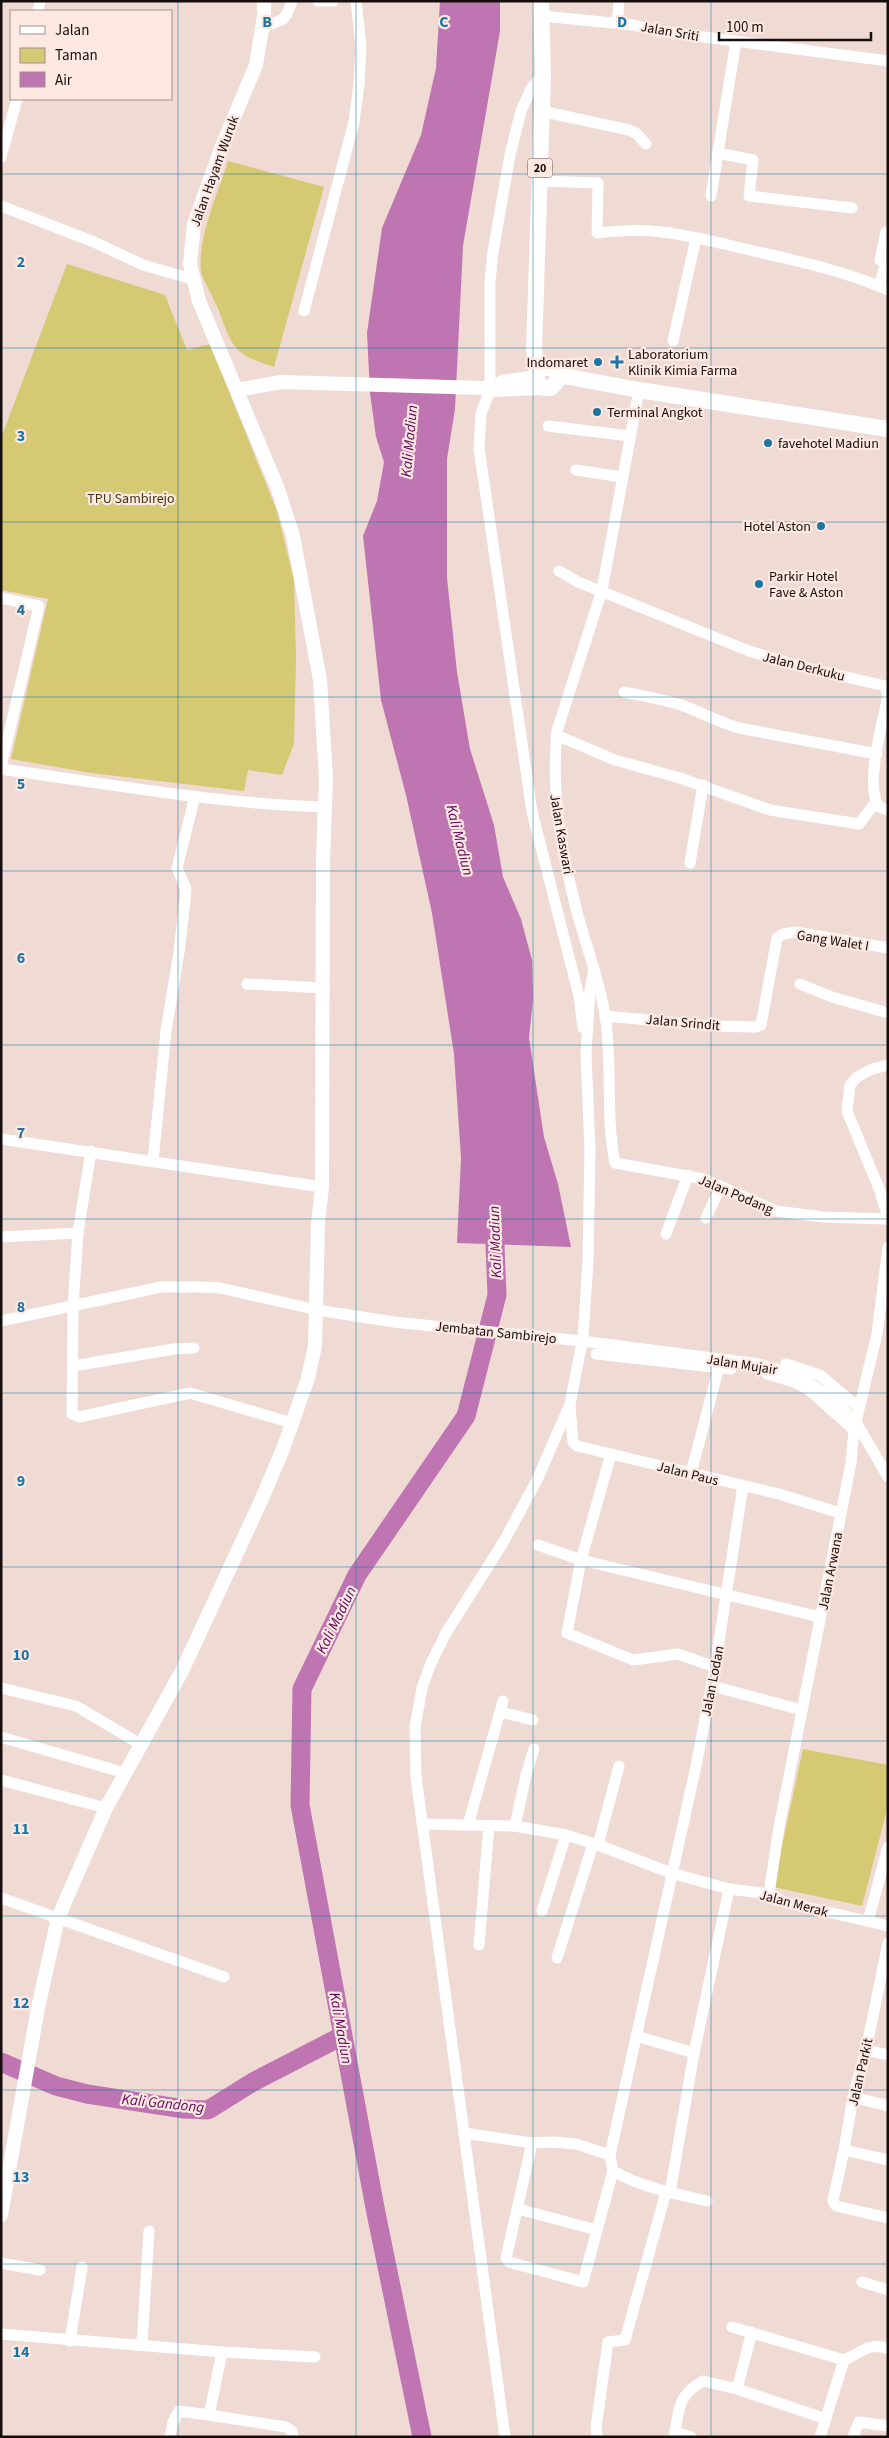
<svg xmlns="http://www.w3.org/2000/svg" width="889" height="2438" font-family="'Source Sans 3',sans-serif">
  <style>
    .green { fill: #d5c973 }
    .water { fill: #bf75b2 }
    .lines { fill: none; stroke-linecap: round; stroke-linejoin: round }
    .river { stroke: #bf75b2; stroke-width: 19 }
    .minor { stroke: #fff; stroke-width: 11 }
    .major { stroke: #fff; stroke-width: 14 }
    .highway { stroke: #fff; stroke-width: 16 }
    .grid { fill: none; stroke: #1c76a4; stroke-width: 1; stroke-opacity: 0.55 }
    .poi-dot { fill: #1c76a4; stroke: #fde8e2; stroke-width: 2 }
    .labels { text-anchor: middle; stroke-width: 4.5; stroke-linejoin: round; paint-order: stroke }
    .shield { fill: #fde8e2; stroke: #5b4f4c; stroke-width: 1 }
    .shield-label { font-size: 12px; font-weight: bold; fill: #150e0c }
    .street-label { font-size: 14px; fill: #150e0c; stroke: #fde8e2 }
    .poi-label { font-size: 14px; fill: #150e0c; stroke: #fde8e2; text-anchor: start }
    .park-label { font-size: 14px; fill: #403a10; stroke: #fde8e2 }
    .water-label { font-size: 15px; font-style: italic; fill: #620258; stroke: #fde8e2 }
    .grid-label { font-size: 16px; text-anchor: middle; font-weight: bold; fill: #1c76a4; stroke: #fde8e2; stroke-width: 4.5; stroke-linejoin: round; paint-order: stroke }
  </style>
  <rect width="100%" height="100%" fill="#f0dbd4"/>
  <g class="green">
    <path d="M228,161L324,187L274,367C234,354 233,349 219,311C216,302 202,278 201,272C197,239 218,193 228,161Z"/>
    <polygon points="67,264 165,295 187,350 210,344 277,511 294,580 296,657 294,744 282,775 248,770 244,791 91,773 11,759 48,599 1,590 1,438"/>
    <polygon points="803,1749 888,1765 888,1806 862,1906 773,1887"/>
  </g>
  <polygon class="water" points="440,1 500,1 500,31 463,246 455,409 447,459 447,578 457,672 470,749 494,825 503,877 521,919 532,960 533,999 529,1038 544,1137 558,1184 571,1247 457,1243 461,1158 454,1054 432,913 406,795 381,700 363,536 377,501 384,462 376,437 370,393 367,333 382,228 421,135 436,68"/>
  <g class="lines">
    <g class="river">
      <polyline points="1,2062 56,2086 87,2094 184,2109 208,2110 253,2082 342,2036"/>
      <polyline points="422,2437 376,2213 300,1805 302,1689 357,1575 466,1416 497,1295 494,1220"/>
    </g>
    <g class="minor">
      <polyline points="318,1 333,1"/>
      <polyline points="38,11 40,1"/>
      <polyline points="542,16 633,25 658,31 888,61"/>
      <polyline points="617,23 619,1"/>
      <polyline points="263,28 283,19 287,14 292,1"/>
      <polyline points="543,74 531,89 521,111 510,155 493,252 490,282 490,390 481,414 479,448 532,812 579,996 583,1028"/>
      <polyline points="541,111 629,130 636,133 646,144"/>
      <polyline points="717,153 753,160 749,196 852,208"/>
      <polyline points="1,157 17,99"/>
      <path d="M540,181L598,183L597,233C619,231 641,229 662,232C696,236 730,246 763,253C806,263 847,272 888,290"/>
      <polyline points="711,196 736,41"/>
      <polyline points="1,206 94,242 143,265 192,279"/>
      <polyline points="879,286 886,263 880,260 886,232"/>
      <polyline points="304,311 354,122 359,84 361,47 356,1"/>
      <polyline points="673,341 696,238"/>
      <path d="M639,390L602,590L557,731C551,795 561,850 577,912C586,946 599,979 605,1015C613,1063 605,1115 615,1163L704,1179L776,1211L823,1217L888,1219"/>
      <polyline points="548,426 630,436"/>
      <polyline points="576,470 622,477"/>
      <path d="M559,571L578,582L749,651L795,665L885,686L888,696C883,721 864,786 879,807L888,810"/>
      <polyline points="1,598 39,606 1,767"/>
      <path d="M624,692C643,696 662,699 681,705C701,712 718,722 739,728L877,754"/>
      <polyline points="556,735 615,760 680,778 770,810 859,824 875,803"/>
      <path d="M1,769C109,784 217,804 326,807"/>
      <polyline points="690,863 703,785"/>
      <polyline points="247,984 324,988"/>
      <polyline points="800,984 832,997 888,1013"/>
      <polyline points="605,1016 713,1026 755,1027 761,1025 777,938 783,934 795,932 888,948"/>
      <polyline points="888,1065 872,1069 857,1077 850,1085 847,1111 880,1191 888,1218"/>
      <polyline points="1,1139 322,1187"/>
      <polyline points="91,1151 78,1233 73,1307 72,1414 79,1417 190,1393 292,1423"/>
      <polyline points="153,1161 166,1031 179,952 185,900 186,889 177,868 195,796"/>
      <polyline points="706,1218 720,1188"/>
      <polyline points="666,1234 688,1175"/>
      <polyline points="1,1237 78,1233"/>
      <polyline points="1,1321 161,1287 200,1287 220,1288 317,1310 394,1322 582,1341 759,1364 800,1376 831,1398 856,1422 888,1477"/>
      <polyline points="596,1354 731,1369"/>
      <polyline points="786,1364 820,1375 859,1408"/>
      <polyline points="73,1366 174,1349 194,1348"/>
      <polyline points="767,1374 794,1382 808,1389 854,1430"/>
      <polyline points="570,1406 573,1442 577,1446 779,1494 840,1513"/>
      <polyline points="611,1454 581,1560 820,1617"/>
      <polyline points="691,1473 719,1367"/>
      <polyline points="538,1545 581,1560 567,1633 633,1660 678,1654 715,1667"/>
      <polyline points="712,1686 802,1710"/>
      <polyline points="1,1688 76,1706 140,1744"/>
      <polyline points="500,1712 533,1720"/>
      <polyline points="1,1737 125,1773"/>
      <polyline points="1,1780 106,1808"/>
      <polyline points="422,1824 515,1826 566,1835 598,1845 671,1873 729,1889 769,1894 784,1902 888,1926"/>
      <polyline points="468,1825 503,1701"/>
      <polyline points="515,1826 526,1775 534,1749"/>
      <polyline points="598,1845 619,1766"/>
      <polyline points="769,1894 779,1827 851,1463 854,1430 877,1334 888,1247"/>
      <polyline points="1,1898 224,1977"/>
      <polyline points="542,1911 566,1835"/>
      <polyline points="868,1921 888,1847"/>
      <polyline points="888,1943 866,2050 853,2097 844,2150 833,2201 836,2206 888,2218"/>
      <polyline points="479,1945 489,1825"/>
      <polyline points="557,1958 593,1844"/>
      <polyline points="636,2036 694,2053"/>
      <polyline points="866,2050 888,2055"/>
      <polyline points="853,2097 888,2106"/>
      <path d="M464,2133L532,2143L553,2142L576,2144L610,2155L613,2171C641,2187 675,2194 707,2201"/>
      <polyline points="532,2143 506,2258 509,2262 583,2282 613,2171"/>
      <polyline points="844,2150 888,2160"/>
      <polyline points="610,2155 696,1766 715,1667 743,1486"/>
      <polyline points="670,2193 694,2053 729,1889"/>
      <polyline points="518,2209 597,2230"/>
      <polyline points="1,2263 40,2270"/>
      <polyline points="862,2282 888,2290"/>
      <path d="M732,2327L844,2360C859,2354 871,2341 888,2349"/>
      <polyline points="1,2334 222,2352 315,2357"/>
      <polyline points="70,2341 82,2267"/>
      <polyline points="142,2344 149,2231"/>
      <polyline points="737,2389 752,2332"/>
      <polyline points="209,2415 286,2427 292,2431 293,2437"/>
      <polyline points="675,2432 691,2437"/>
      <polyline points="170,2437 173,2422 179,2411 209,2415 222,2352"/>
      <polyline points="505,2437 416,1777 415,1727 422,1688 431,1663 446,1633 504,1541 537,1480 570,1404 583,1337 588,1261 590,1150 586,1054 590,990 594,969"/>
      <polyline points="597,2437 596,2427 608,2342 625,2340 666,2192"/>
      <path d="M674,2437C679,2411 677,2395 703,2381L737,2389L826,2419"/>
      <polyline points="820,2437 844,2360"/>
      <polyline points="853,2437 859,2422 888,2426"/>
    </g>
    <g class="major">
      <polyline points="502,382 536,377"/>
      <polyline points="237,390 281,382 484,388 490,390 544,388"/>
      <polyline points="1,2215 38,2008 58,1918 106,1808 182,1671 260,1503 283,1449 308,1378 315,1346 318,1224 322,1187 323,860 326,779 320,680 293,536 278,489 199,301 190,264 194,224 222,146 256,65 264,16 264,1"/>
    </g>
    <g class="highway">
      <polyline points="537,372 542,368 552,368 556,371 558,380 551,388 544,388 538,384 534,350 543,74 541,1"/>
      <polyline points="558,375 639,390 888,429"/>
    </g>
  </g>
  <path class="grid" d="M178,1V2437M356,1V2437M533,1V2437M711,1V2437M1,174H888M1,348H888M1,522H888M1,697H888M1,871H888M1,1045H888M1,1219H888M1,1393H888M1,1567H888M1,1741H888M1,1916H888M1,2090H888M1,2264H888"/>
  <g class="poi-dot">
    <circle cx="598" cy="362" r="5"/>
    <path d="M614.5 354.5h5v5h5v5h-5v5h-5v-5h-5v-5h5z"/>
    <circle cx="597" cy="412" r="5"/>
    <circle cx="768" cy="443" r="5"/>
    <circle cx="821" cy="526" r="5"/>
    <circle cx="759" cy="584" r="5"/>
  </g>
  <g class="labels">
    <rect class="shield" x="527.5" y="158.5" width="25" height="19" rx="4"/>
    <g class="shield-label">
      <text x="540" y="172">20</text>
    </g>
    <g class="street-label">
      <text transform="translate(670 31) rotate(10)" y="5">Jalan Sriti</text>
      <text transform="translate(214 171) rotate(-70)" y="5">Jalan Hayam Wuruk</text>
      <text transform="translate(804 666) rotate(14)" y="5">Jalan Derkuku</text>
      <text transform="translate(562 834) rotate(80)" y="5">Jalan Kaswari</text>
      <text transform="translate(833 940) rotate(9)" y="5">Gang Walet I</text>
      <text transform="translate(683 1022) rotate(5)" y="5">Jalan Srindit</text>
      <text transform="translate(736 1194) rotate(23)" y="5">Jalan Podang</text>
      <text transform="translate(496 1332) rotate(6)" y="5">Jembatan Sambirejo</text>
      <text transform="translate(742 1364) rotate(9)" y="5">Jalan Mujair</text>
      <text transform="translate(688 1473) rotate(14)" y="5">Jalan Paus</text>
      <text transform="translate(830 1571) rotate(-79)" y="5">Jalan Arwana</text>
      <text transform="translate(712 1681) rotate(-79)" y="5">Jalan Lodan</text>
      <text transform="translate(794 1903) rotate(15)" y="5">Jalan Merak</text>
      <text transform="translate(860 2072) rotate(-77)" y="5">Jalan Parkit</text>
    </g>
    <g class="poi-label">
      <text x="628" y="359">Laboratorium<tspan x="628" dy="16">Klinik Kimia Farma</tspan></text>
      <text x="588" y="367" text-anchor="end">Indomaret</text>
      <text x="607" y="417">Terminal Angkot</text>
      <text x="778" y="448">favehotel Madiun</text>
      <text x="811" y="531" text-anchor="end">Hotel Aston</text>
      <text x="769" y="581">Parkir Hotel<tspan x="769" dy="16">Fave &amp; Aston</tspan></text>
    </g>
    <g class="park-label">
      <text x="131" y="503">TPU Sambirejo</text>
    </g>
    <g class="water-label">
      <text transform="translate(409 441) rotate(-85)" y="5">Kali Madiun</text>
      <text transform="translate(460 840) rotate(76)" y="5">Kali Madiun</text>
      <text transform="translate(495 1242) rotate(-92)" y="5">Kali Madiun</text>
      <text transform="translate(336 1620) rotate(-64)" y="5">Kali Madiun</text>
      <text transform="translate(341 2028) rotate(80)" y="5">Kali Madiun</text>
      <text transform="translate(163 2103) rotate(6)" y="5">Kali Gandong</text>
    </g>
  </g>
  <g class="grid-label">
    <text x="267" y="27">B</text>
    <text x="444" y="27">C</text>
    <text x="622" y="27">D</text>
    <text x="21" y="267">2</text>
    <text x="21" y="441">3</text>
    <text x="21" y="615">4</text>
    <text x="21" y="789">5</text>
    <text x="21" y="963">6</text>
    <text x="21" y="1138">7</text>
    <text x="21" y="1312">8</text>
    <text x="21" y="1486">9</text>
    <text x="21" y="1660">10</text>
    <text x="21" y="1834">11</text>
    <text x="21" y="2008">12</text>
    <text x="21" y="2182">13</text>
    <text x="21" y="2357">14</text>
  </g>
  <rect width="889" height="2438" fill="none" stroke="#150e0c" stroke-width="5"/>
  <rect x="10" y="10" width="162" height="90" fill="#fde8e2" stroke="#a0918c"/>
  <rect x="20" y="26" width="25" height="8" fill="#ffffff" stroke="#a0918c"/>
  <text x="55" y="35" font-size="15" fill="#150e0c">Jalan</text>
  <rect x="20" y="48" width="25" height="15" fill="#d5c973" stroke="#a0918c"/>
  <text x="55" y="60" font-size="15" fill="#150e0c">Taman</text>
  <rect x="20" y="72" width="25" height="15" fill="#bf75b2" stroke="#a0918c"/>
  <text x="55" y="85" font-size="15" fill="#150e0c">Air</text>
  <path d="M719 32v8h152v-8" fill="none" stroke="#150e0c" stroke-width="2.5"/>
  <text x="726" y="32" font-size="15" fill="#150e0c" stroke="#fde8e2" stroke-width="4" paint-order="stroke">100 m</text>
</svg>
